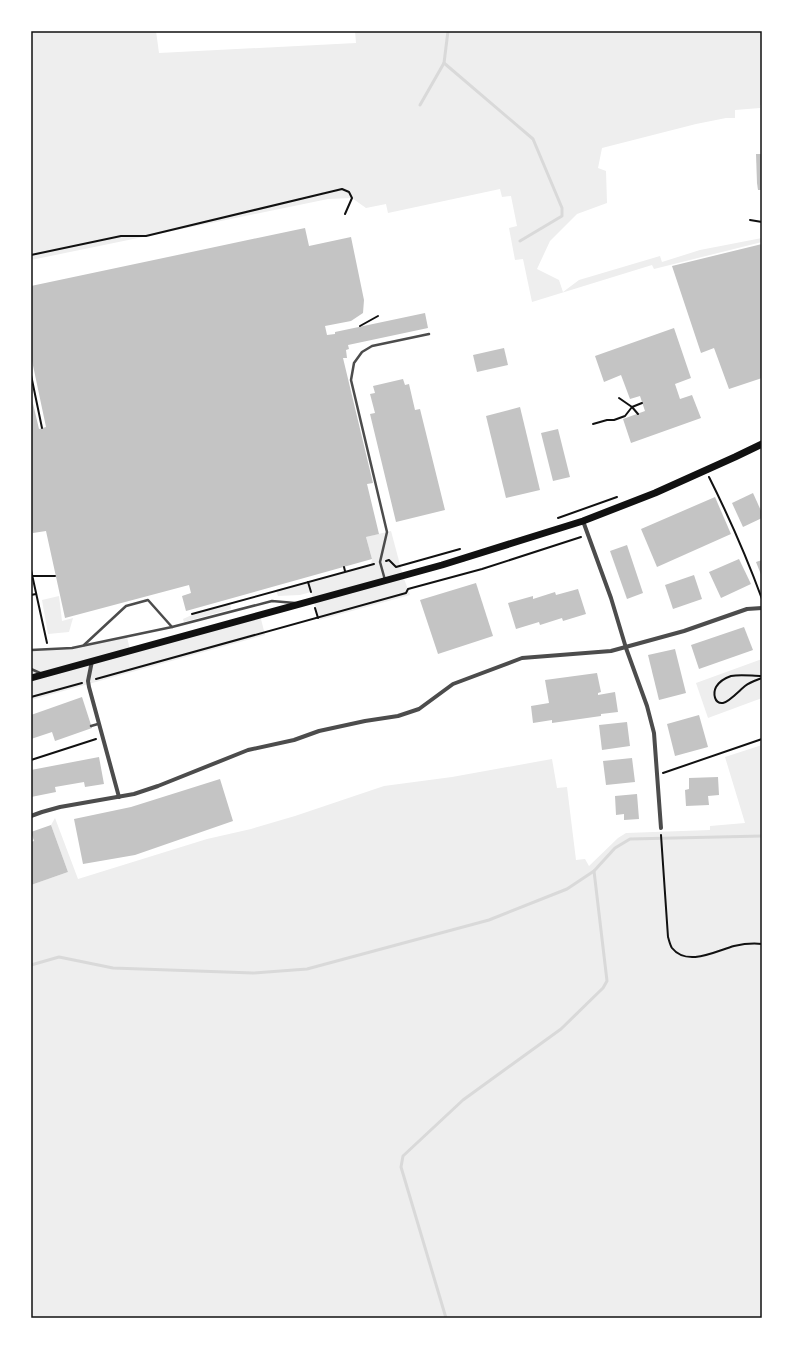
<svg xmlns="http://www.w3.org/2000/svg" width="793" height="1349" font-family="Arial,sans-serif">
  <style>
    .green { fill: #eee }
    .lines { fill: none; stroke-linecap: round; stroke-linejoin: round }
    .stream { stroke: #d9d9d9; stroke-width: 3 }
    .building { fill: #c4c4c4 }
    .path { stroke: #111; stroke-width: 2 }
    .service { stroke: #4c4c4c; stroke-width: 2.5 }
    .minor { stroke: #4c4c4c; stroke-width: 4 }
    .primary { stroke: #111; stroke-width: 7 }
    .neatline { fill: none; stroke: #111; stroke-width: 1.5 }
  </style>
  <rect width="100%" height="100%" fill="#fff"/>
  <g class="green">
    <polygon points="31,31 156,31 159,53 356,43 355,31 762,31 762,105 760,105 760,108 735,110 735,118 726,118 696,124 602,148 598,168 606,171 607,203 577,214 550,241 537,269 559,280 563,292 579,280 660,256 662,262 700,250 762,238 762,242 654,269 652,265 532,302 523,259 515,260 509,228 517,226 511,196 502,197 500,189 388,213 386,204 366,208 352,198 328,199 31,260"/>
    <polygon points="391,531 403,576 410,595 319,620 311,592 300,595 278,596 276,590 371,565 372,559 366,537"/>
    <polygon points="59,596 62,621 73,618 69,632 48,634 42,600"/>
    <polygon points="230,603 231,609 184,622 183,619 196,613"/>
    <polygon points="260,615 265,635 31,700 31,650 72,648 127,637 130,650"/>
    <polygon points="762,659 762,698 708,718 696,683"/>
    <polygon points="762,745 762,1318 31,1318 31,885 68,872 51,825 55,818 78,879 207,839 251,829 295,816 384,786 452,777 552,759 557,788 567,787 576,860 585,859 589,866 618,838 626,833 710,830 710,826 745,823 725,757"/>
  </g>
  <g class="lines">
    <g class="stream">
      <polyline points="444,63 533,139 562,208 562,216 520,241"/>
      <polyline points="420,105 444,63 448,31"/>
      <polyline points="31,965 59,957 113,968 253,973 307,969 489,920 567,889 594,871 615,848 630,839 762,836"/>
      <polyline points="446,1318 401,1167 403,1156 463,1100 561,1029 603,988 607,981 594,871"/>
    </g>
  </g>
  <g class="building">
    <polygon points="756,154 762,154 762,190 758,190 757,183"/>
    <polygon points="305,228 309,246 351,237 364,300 363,313 351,321 325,326 327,335 335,334 335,332 425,313 428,328 348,345 349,349 346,350 347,358 343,358 373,483 367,484 379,534 366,537 372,559 186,611 182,596 191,593 189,585 65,618 46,531 33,533 31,524 31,395 39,429 46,427 31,356 31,286"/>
    <polygon points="762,244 762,378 729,389 714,348 701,353 672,266"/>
    <polygon points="674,328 691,378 675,384 680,399 692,395 701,418 631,443 623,419 645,411 640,396 630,399 621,375 604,382 595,356"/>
    <polygon points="504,348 508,365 477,372 473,355"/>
    <polygon points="403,379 405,385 409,384 415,410 420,409 445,510 396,522 370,414 375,413 370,394 375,393 373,386"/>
    <polygon points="520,407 540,490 506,498 486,416"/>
    <polygon points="558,429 570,477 553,481 541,433"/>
    <polygon points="753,493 762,513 762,518 743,527 732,503"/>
    <polygon points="715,497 731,534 657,567 641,529"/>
    <polygon points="627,545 643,593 627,599 610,551"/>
    <polygon points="739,559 751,584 721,598 709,572"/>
    <polygon points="762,560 762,577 756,562"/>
    <polygon points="694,575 702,599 673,609 665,585"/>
    <polygon points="476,583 493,636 438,654 420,600"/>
    <polygon points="578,589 586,614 563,621 562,618 540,625 539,622 516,629 508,603 533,596 533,599 555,592 556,595"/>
    <polygon points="744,627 753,650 699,669 691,645"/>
    <polygon points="675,649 686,693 659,700 648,655"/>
    <polygon points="597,673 601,692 598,693 598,695 615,692 618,712 601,714 601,716 552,723 552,720 533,723 531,706 549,703 545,680"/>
    <polygon points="82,697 92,728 55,741 52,732 31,739 31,715"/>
    <polygon points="699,715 708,747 675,756 667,724"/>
    <polygon points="627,722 630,746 602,750 599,725"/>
    <polygon points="99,757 104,784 85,787 84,782 55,787 56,792 31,797 31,770"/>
    <polygon points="632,758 635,782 606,785 603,761"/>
    <polygon points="718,777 719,795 708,796 709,805 686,806 685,790 689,789 689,778"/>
    <polygon points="220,779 233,821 135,855 83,864 74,819 131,807"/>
    <polygon points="637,794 639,819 624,820 624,814 616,815 615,796"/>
    <polygon points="51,825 68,872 31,885 31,842 34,841 31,832"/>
  </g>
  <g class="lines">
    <g class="path">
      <polyline points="750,220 762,222"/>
      <polyline points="31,255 121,236 146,236 342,189 349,192 352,198 345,214"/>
      <polyline points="360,326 378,316"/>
      <polyline points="31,375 42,428"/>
      <polyline points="619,398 632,407 642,403"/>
      <polyline points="593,424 607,420 614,420 625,416 632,407 638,414"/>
      <path d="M709,477C729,517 747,558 762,599"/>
      <polyline points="558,518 617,497"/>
      <polyline points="386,561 389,560 396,567 460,549"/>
      <polyline points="344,567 345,571"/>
      <polyline points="31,570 47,643"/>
      <polyline points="32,576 55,576"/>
      <polyline points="308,582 311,592"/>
      <polyline points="31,595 36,594"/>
      <polyline points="315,608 318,618"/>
      <polyline points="192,614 374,564"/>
      <path d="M762,676C752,676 741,674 731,676C725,678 719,682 716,687C713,693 714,704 723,703C729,702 740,690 745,686C750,682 757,680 762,678"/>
      <polyline points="96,679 406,593 408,589 482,569 581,537"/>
      <polyline points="31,697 82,683"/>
      <polyline points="31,760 96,739"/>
      <polyline points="663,773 762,739"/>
      <path d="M661,835L668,937C669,940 670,945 672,948C687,967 716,951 734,946C743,944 753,943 762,944"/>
    </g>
    <g class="service">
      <polyline points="385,580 380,562 387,532 351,380 354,363 362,352 372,346 429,334"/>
      <polyline points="84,645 126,606 148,600 172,627"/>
      <polyline points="31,650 72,648 172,627 272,601 295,603"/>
      <polyline points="31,669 40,673"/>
      <polyline points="91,726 98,724"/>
    </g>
    <g class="minor">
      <polyline points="583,521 611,598 626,648 647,706 654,733 661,828"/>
      <polyline points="92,661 88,681 89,687 119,797"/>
      <polyline points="31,816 42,812 60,807 134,794 158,786 248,750 294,740 319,731 365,721 398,716 419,709 453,684 522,658 611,651 684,631 747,609 762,608"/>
    </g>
    <polyline class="primary" points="31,678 442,565 583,521 655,493 735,457 762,444"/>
  </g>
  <rect width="793" height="1349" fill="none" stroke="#ffffff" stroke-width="64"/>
  <rect x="32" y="32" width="729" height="1285" class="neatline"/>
</svg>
